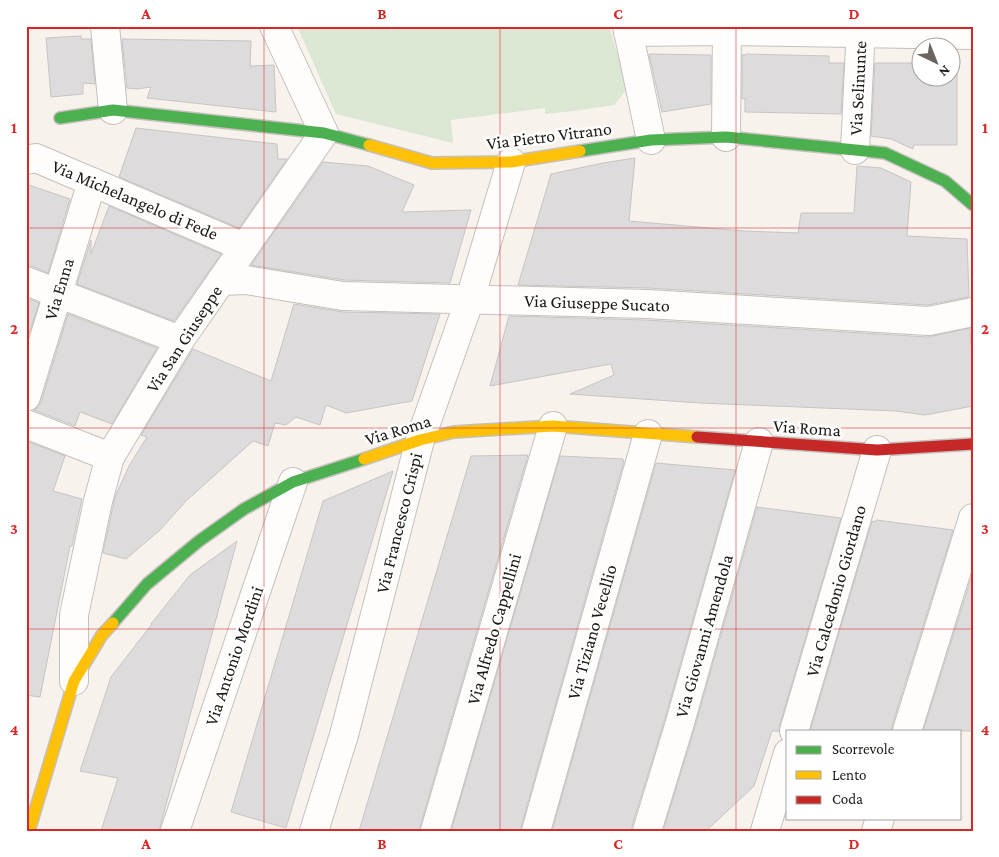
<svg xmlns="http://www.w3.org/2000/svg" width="999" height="857" font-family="'Crimson Pro',serif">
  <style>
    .green { fill: #dbe6d3 }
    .building { fill: #dddbdb; stroke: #c8c4c5 }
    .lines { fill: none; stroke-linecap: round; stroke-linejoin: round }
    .street-casing { stroke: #c5c0bc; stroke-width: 30 }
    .fast-casing { stroke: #c5c0bc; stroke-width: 14 }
    .slow-casing { stroke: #c5c0bc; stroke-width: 14 }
    .jam-casing { stroke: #c5c0bc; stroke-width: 14 }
    .street { stroke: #fefdfc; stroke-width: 28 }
    .fast { stroke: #4caf50; stroke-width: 11 }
    .slow { stroke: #ffc107; stroke-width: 11 }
    .jam { stroke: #c62828; stroke-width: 11 }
    .grid { fill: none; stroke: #d62828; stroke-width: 1; stroke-opacity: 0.55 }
    .labels { text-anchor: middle; stroke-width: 5; stroke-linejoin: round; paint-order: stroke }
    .street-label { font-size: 18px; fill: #1d1914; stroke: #fff }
    .neatline { fill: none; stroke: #d62828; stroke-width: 2 }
    .grid-label { font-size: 16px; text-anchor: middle; font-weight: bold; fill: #d62828 }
  </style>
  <rect width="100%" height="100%" fill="#f8f2ed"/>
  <polygon class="green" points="297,26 609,26 628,88 614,105 573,111 545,114 545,108 451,120 453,143 336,114"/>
  <g class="building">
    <polygon points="81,36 81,39 91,39 95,84 83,83 83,94 51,97 46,38"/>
    <polygon points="122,39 251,41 250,66 274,65 276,112 147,98 151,87 137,89 127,88"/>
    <polygon points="649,54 711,55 711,104 662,112"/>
    <polygon points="746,54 829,56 829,63 844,63 841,114 745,112 745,98 742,99 742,55 746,55"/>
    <polygon points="875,63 922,63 922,78 952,78 952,64 957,64 957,145 914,145 913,149 891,139 871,136"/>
    <polygon points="136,128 277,144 278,159 287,159 239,228 119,177"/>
    <polygon points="635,158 629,221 744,231 798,233 801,213 854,213 857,166 881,168 911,182 907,236 967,239 969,297 928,305 648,288 518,285 551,174 603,163"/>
    <polygon points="323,162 368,166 414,185 402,212 471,210 450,283 344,280 251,265"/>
    <polygon points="26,184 70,199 48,273 32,266 26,266"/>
    <polygon points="109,206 221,254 174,321 77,284 91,240 91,254"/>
    <polygon points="26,298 39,303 26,343"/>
    <polygon points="294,304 343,312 440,314 412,401 346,413 326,405 320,425 296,417 286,425 275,423 268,446 253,441 187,500 160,530 126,559 103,553 115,497 130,464 147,437 141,435 193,349 271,381"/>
    <polygon points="68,314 157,348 112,424 80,412 75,426 34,410 37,408 41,402"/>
    <polygon points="509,316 646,320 928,337 970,328 971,345 973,345 973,406 925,415 896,411 700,403 570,394 614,375 611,364 490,386"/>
    <polygon points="26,441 65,456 53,491 82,499 72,546 70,546 40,697 26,695"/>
    <polygon points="528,455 420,827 420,831 359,831 471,456"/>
    <polygon points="560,456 623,459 623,461 624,461 521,827 521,831 451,831"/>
    <polygon points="656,463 735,470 664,722 632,826 632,831 552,831"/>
    <polygon points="393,471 286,828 231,812 323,501"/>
    <polygon points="757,507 841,518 779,727 779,731 772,731 754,786 706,831 663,831 694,730"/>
    <polygon points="876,520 953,530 892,726 892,731 810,731 872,521 875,522"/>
    <polygon points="237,541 159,831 101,831 118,778 80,771 111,677 152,624 151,624 190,575"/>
    <polygon points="973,572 973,731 923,731"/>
  </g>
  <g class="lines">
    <g class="street-casing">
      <g id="street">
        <polyline points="105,26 113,110"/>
        <polyline points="627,26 651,140"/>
        <polyline points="628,32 726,31 973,35"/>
        <polyline points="726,137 727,26"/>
        <polyline points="855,150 861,26"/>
        <polyline points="26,160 36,158 244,247"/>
        <polyline points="26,281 180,340"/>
        <polyline points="221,281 246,280 343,296 647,304 929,321 973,312"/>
        <polyline points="26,397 92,182"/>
        <polyline points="26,424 110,457"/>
        <polyline points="74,681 74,615 98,501 110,457 180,340 324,133 274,26"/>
        <polyline points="794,731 877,450"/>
        <polyline points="907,731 973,518"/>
        <polyline points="175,831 293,482"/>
        <polyline points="314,831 344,735 420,440 470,299 511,162"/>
        <polyline points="435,831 553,426"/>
        <polyline points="536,831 648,434"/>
        <polyline points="647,831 679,726 759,442"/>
        <polyline points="765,831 788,753"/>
        <polyline points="876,831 880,818"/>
      </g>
    </g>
    <g class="fast-casing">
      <g id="fast">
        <polyline points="60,118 113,110 324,133 369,145"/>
        <polyline points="580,151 651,140 726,137 885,153 945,181 973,205"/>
        <polyline points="113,623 147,584 199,541 244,509 293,482 364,459"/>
      </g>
    </g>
    <g class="slow-casing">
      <g id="slow">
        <polyline points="369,145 432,163 511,162 580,151"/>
        <polyline points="364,459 420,440 454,432 553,426 697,437"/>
        <polyline points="29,831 74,681 102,635 113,623"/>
      </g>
    </g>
    <g class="jam-casing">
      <polyline id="jam" points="697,437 877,450 973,444"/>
    </g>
    <use href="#street" class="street"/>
    <use href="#fast" class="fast"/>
    <use href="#slow" class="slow"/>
    <use href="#jam" class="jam"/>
  </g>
  <path class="grid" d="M264,26V831M500,26V831M736,26V831M26,228H973M26,428H973M26,629H973"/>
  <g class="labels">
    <g class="street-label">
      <text transform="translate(858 88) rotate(-87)" y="6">Via Selinunte</text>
      <text transform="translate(549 136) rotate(-7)" y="6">Via Pietro Vitrano</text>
      <text transform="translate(135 200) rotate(23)" y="6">Via Michelangelo di Fede</text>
      <text transform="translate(59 289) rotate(-73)" y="6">Via Enna</text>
      <text transform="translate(597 303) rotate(2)" y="6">Via Giuseppe Sucato</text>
      <text transform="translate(184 339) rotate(-57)" y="6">Via San Giuseppe</text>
      <text transform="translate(807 428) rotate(4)" y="6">Via Roma</text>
      <text transform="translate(398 430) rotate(-17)" y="6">Via Roma</text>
      <text transform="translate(399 523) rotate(-76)" y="6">Via Francesco Crispi</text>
      <text transform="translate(836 591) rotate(-74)" y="6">Via Calcedonio Giordano</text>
      <text transform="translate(494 629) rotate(-74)" y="6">Via Alfredo Cappellini</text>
      <text transform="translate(592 632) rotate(-74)" y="6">Via Tiziano Vecellio</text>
      <text transform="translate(704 636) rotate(-74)" y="6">Via Giovanni Amendola</text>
      <text transform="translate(234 656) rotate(-71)" y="6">Via Antonio Mordini</text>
    </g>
  </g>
  <rect width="999" height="857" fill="none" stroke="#ffffff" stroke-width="55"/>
  <rect x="786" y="730" width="175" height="90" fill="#ffffff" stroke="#a5a3a1"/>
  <rect x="796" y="746" width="25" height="8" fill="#4caf50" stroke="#a5a3a1"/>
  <text x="832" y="754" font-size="15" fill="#1d1914">Scorrevole</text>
  <rect x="796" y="771" width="25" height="8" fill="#ffc107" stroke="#a5a3a1"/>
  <text x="832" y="780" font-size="15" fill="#1d1914">Lento</text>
  <rect x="796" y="796" width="25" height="8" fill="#c62828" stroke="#a5a3a1"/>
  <text x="832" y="804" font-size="15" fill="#1d1914">Coda</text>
  <g transform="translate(936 62) rotate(137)"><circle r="24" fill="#ffffff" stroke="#a5a3a1"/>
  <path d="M0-4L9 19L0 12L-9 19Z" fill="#6a6560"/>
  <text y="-8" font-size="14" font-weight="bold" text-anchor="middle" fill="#1d1914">N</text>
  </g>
  <rect x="28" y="28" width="944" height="802" class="neatline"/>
  <g class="grid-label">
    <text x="146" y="19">A</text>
    <text x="382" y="19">B</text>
    <text x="618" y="19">C</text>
    <text x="854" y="19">D</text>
    <text x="14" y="133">1</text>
    <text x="985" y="133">1</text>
    <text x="14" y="334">2</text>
    <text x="985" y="334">2</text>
    <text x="14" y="534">3</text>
    <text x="985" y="534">3</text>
    <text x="14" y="735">4</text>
    <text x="985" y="735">4</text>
    <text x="146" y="849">A</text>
    <text x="382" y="849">B</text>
    <text x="618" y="849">C</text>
    <text x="854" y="849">D</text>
  </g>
</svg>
